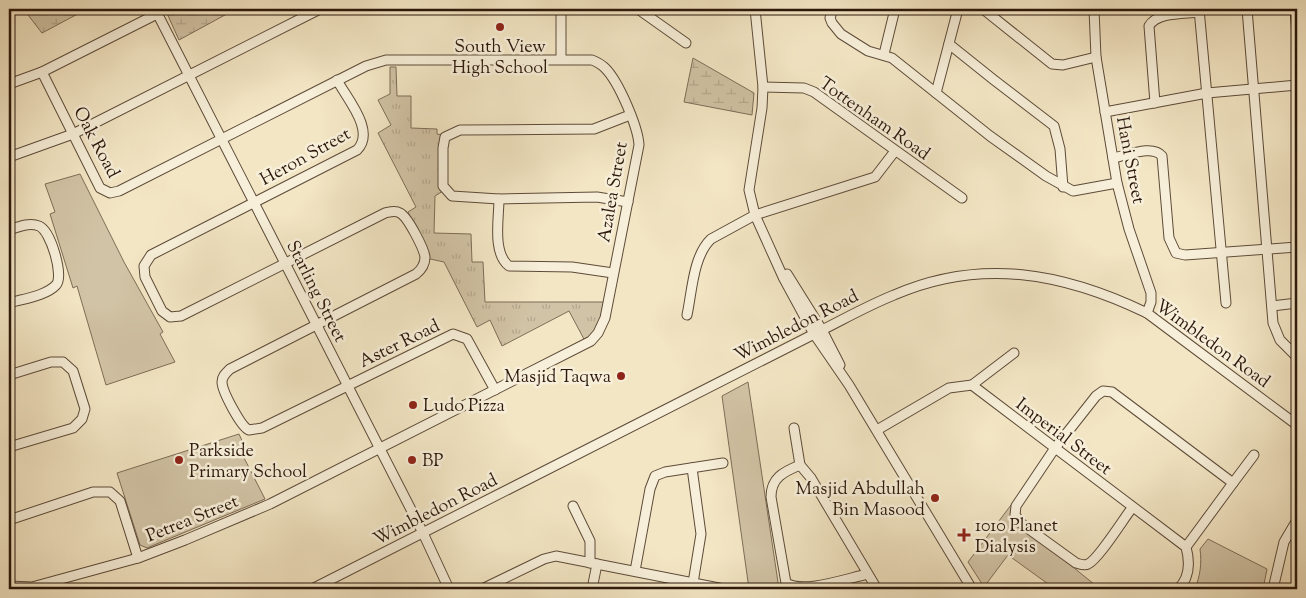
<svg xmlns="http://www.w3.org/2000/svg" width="1306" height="598" font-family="'Sorts Mill Goudy',serif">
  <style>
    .grass { fill: url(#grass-tufts); stroke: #7e6d58 }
    .wetland { fill: url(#wetland-marsh); stroke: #7e6d58 }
    .park { fill: #d1c3a5; stroke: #7e6d58 }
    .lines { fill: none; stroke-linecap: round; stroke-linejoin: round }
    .minor-casing { stroke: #5d4b39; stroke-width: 11 }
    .minor { stroke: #f7efd9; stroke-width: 9 }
    .poi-dot { fill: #8f2418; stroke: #f7efd9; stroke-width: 2 }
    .labels { text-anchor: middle; stroke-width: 5; stroke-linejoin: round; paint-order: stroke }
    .poi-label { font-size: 18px; fill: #2b170b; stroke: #f7efd9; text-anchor: start }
    .street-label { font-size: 18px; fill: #2b170b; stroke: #f7efd9 }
  </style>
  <defs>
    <pattern id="grass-tufts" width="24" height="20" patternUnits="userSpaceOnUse" patternTransform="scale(1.25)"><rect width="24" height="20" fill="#d1c3a5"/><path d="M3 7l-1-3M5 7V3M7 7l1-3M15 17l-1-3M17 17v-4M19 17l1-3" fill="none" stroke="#b4a78d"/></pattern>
    <pattern id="wetland-marsh" width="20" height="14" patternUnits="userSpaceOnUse" patternTransform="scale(1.25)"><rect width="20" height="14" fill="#d1c3a5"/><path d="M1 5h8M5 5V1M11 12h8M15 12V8" fill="none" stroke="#b4a78d"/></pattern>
  </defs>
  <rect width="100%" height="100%" fill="#f3e6c4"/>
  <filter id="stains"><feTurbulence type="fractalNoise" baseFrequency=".004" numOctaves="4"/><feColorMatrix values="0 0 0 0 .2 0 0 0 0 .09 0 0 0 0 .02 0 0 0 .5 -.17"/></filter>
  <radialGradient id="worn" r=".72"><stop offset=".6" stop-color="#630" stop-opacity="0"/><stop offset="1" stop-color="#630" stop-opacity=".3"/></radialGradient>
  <path class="grass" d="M390,67H396L397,96H411V128L437,129V134L443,135V191L435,196L434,233L471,234L472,262H483L485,302H604C601,319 598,329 585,341L569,311L502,346L490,320L477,327L444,262L430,259L408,212L416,207L378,133L391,125L378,100L390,94Z"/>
  <g class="wetland">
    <polygon points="9,9 87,9 42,33 25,11 9,15"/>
    <polygon points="165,9 236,9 179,40"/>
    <polygon points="693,58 754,93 752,115 684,102"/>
  </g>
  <g class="park">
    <polygon points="80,174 124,262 163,332 160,334 175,362 106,385 77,286 73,288 50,214 55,212 45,184"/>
    <polygon points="748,382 779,589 749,589 722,396"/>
    <polygon points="239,434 244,445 239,448 265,499 147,548 140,545 117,473"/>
    <polygon points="1011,505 1015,520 1100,589 1055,589 1008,555 984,587 968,562"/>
    <path d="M1208,539L1267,569L1263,589H1195C1200,576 1202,564 1200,549Z"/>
  </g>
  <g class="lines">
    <g class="minor-casing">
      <g id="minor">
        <polyline points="155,9 423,533 449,589"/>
        <polyline points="638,9 686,43"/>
        <polyline points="755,9 763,87 762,108 749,190 755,215 783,277 814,334 849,385 972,589"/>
        <polyline points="833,9 830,18 832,23 841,34 868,51 892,58 990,136 1046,176 1073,191 1117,183"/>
        <polyline points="983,9 1052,64 1063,65 1096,57"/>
        <polyline points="1094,9 1096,57 1117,183 1129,229 1151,293 1151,302 1147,313"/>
        <polyline points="1199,9 1226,303"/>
        <polyline points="1247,9 1273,323 1280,340 1297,357"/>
        <polyline points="1295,9 1297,35"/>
        <polyline points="949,44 994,80 1054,126 1060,149 1063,187"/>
        <polyline points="884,54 895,9"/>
        <polyline points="561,59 561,9"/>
        <path d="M337,80C347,99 376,131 357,150L151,255L144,266L145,277L162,311L170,317L181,316L385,213C390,212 395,210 400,213C408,217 424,249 425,257C425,265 421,270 416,274L230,369C226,373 222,376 222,382C222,391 241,427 249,430L262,428L453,334L467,339L495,390"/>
        <polyline points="9,84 42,72 157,14"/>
        <polyline points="763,87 804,88 814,92 962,198"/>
        <polyline points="936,93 958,9"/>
        <path d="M1155,103L1149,26C1157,12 1184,14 1199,12"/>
        <polyline points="1105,112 1207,93 1297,85"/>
        <polyline points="9,157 73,134 320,9"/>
        <path d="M1113,158C1126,156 1152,144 1162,156L1169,238L1176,253L1185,255L1297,247"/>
        <path d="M499,199C499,218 492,253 509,266L572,267L613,273"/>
        <polyline points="628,202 597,197 499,199 452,196 443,186 443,148 445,137 460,130 594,129 630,115"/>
        <path d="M9,230C18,227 29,222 39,226C51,231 64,276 56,285C46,296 22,299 9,303"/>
        <polyline points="787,274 822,330 840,365"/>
        <polyline points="1272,306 1297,303"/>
        <path d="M687,315C692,292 693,256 711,239L755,215L875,177L895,151"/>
        <polyline points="9,375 51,362 63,362 73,371 85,409 82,419 73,428 9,447"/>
        <polyline points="972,385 1014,353"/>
        <polyline points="794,428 800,465"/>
        <path d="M877,430L949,388L972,385L1186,547C1190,562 1190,578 1178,589"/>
        <polyline points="692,468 701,534 693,583"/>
        <polyline points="1233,483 1254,455"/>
        <polyline points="573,506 590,541 590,563"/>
        <path d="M1132,508C1124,518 1098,560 1088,564C1084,566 1080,564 1076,563L1022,524L1015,515L1016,506L1055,448L1096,396L1103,391L1112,392L1233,483L1186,547"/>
        <polyline points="9,520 93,492 110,492 120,501 138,558"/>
        <polyline points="635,571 650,489 655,476 665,472 723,463"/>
        <path d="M868,574C848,578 804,594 786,583L771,497C771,478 783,472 800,465L811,478L877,589"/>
        <path d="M9,586L32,587L138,558L185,540L270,504L591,341L598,333L605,318L639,145C638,127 619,82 605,68C602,65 597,62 592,60H386L366,66L119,191L110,193L100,188L42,72"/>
        <path d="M312,589L822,330C846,318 869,305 894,295C981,257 1064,273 1147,313L1297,425"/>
        <polyline points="482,589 544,559 556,556 724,589"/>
        <polyline points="592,589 597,564"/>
        <polyline points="1273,589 1284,542 1297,520"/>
      </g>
    </g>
    <use href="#minor" class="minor"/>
  </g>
  <g class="poi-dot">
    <circle cx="500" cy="27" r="5"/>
    <circle cx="621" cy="376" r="5"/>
    <circle cx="413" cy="405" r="5"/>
    <circle cx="179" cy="460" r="5"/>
    <circle cx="412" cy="460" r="5"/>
    <circle cx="935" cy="498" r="5"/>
    <path d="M961.5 527.5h5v5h5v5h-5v5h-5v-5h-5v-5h5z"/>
  </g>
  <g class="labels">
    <g class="poi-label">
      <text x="500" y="52" text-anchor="middle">South View<tspan x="500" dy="21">High School</tspan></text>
      <text x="611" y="382" text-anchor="end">Masjid Taqwa</text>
      <text x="423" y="411">Ludo Pizza</text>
      <text x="189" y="456">Parkside<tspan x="189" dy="21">Primary School</tspan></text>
      <text x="422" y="466">BP</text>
      <text x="925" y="494" text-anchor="end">Masjid Abdullah<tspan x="925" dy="21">Bin Masood</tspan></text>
      <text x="975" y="531">1010 Planet<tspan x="975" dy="21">Dialysis</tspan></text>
    </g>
    <g class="street-label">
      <text transform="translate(875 118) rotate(35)" y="6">Tottenham Road</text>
      <text transform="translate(97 142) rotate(62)" y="6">Oak Road</text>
      <text transform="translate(305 156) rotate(-29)" y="6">Heron Street</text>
      <text transform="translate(1131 160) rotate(79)" y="6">Hani Street</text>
      <text transform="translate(612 192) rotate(-80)" y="6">Azalea Street</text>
      <text transform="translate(317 291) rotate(63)" y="6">Starling Street</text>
      <text transform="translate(796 325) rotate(-27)" y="6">Wimbledon Road</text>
      <text transform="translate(399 343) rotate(-26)" y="6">Aster Road</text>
      <text transform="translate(1213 343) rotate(36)" y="6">Wimbledon Road</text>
      <text transform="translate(1064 436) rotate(37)" y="6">Imperial Street</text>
      <text transform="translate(435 509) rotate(-27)" y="6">Wimbledon Road</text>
      <text transform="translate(192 518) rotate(-22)" y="6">Petrea Street</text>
    </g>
  </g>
  <rect width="1306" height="598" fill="none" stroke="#f3e6c4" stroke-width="30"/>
  <rect x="10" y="10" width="1286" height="578" fill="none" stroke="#2b170b" stroke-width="2.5"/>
  <rect x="15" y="15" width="1276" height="568" fill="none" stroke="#2b170b"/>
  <rect width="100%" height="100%" filter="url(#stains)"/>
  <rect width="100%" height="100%" fill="url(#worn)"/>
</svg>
